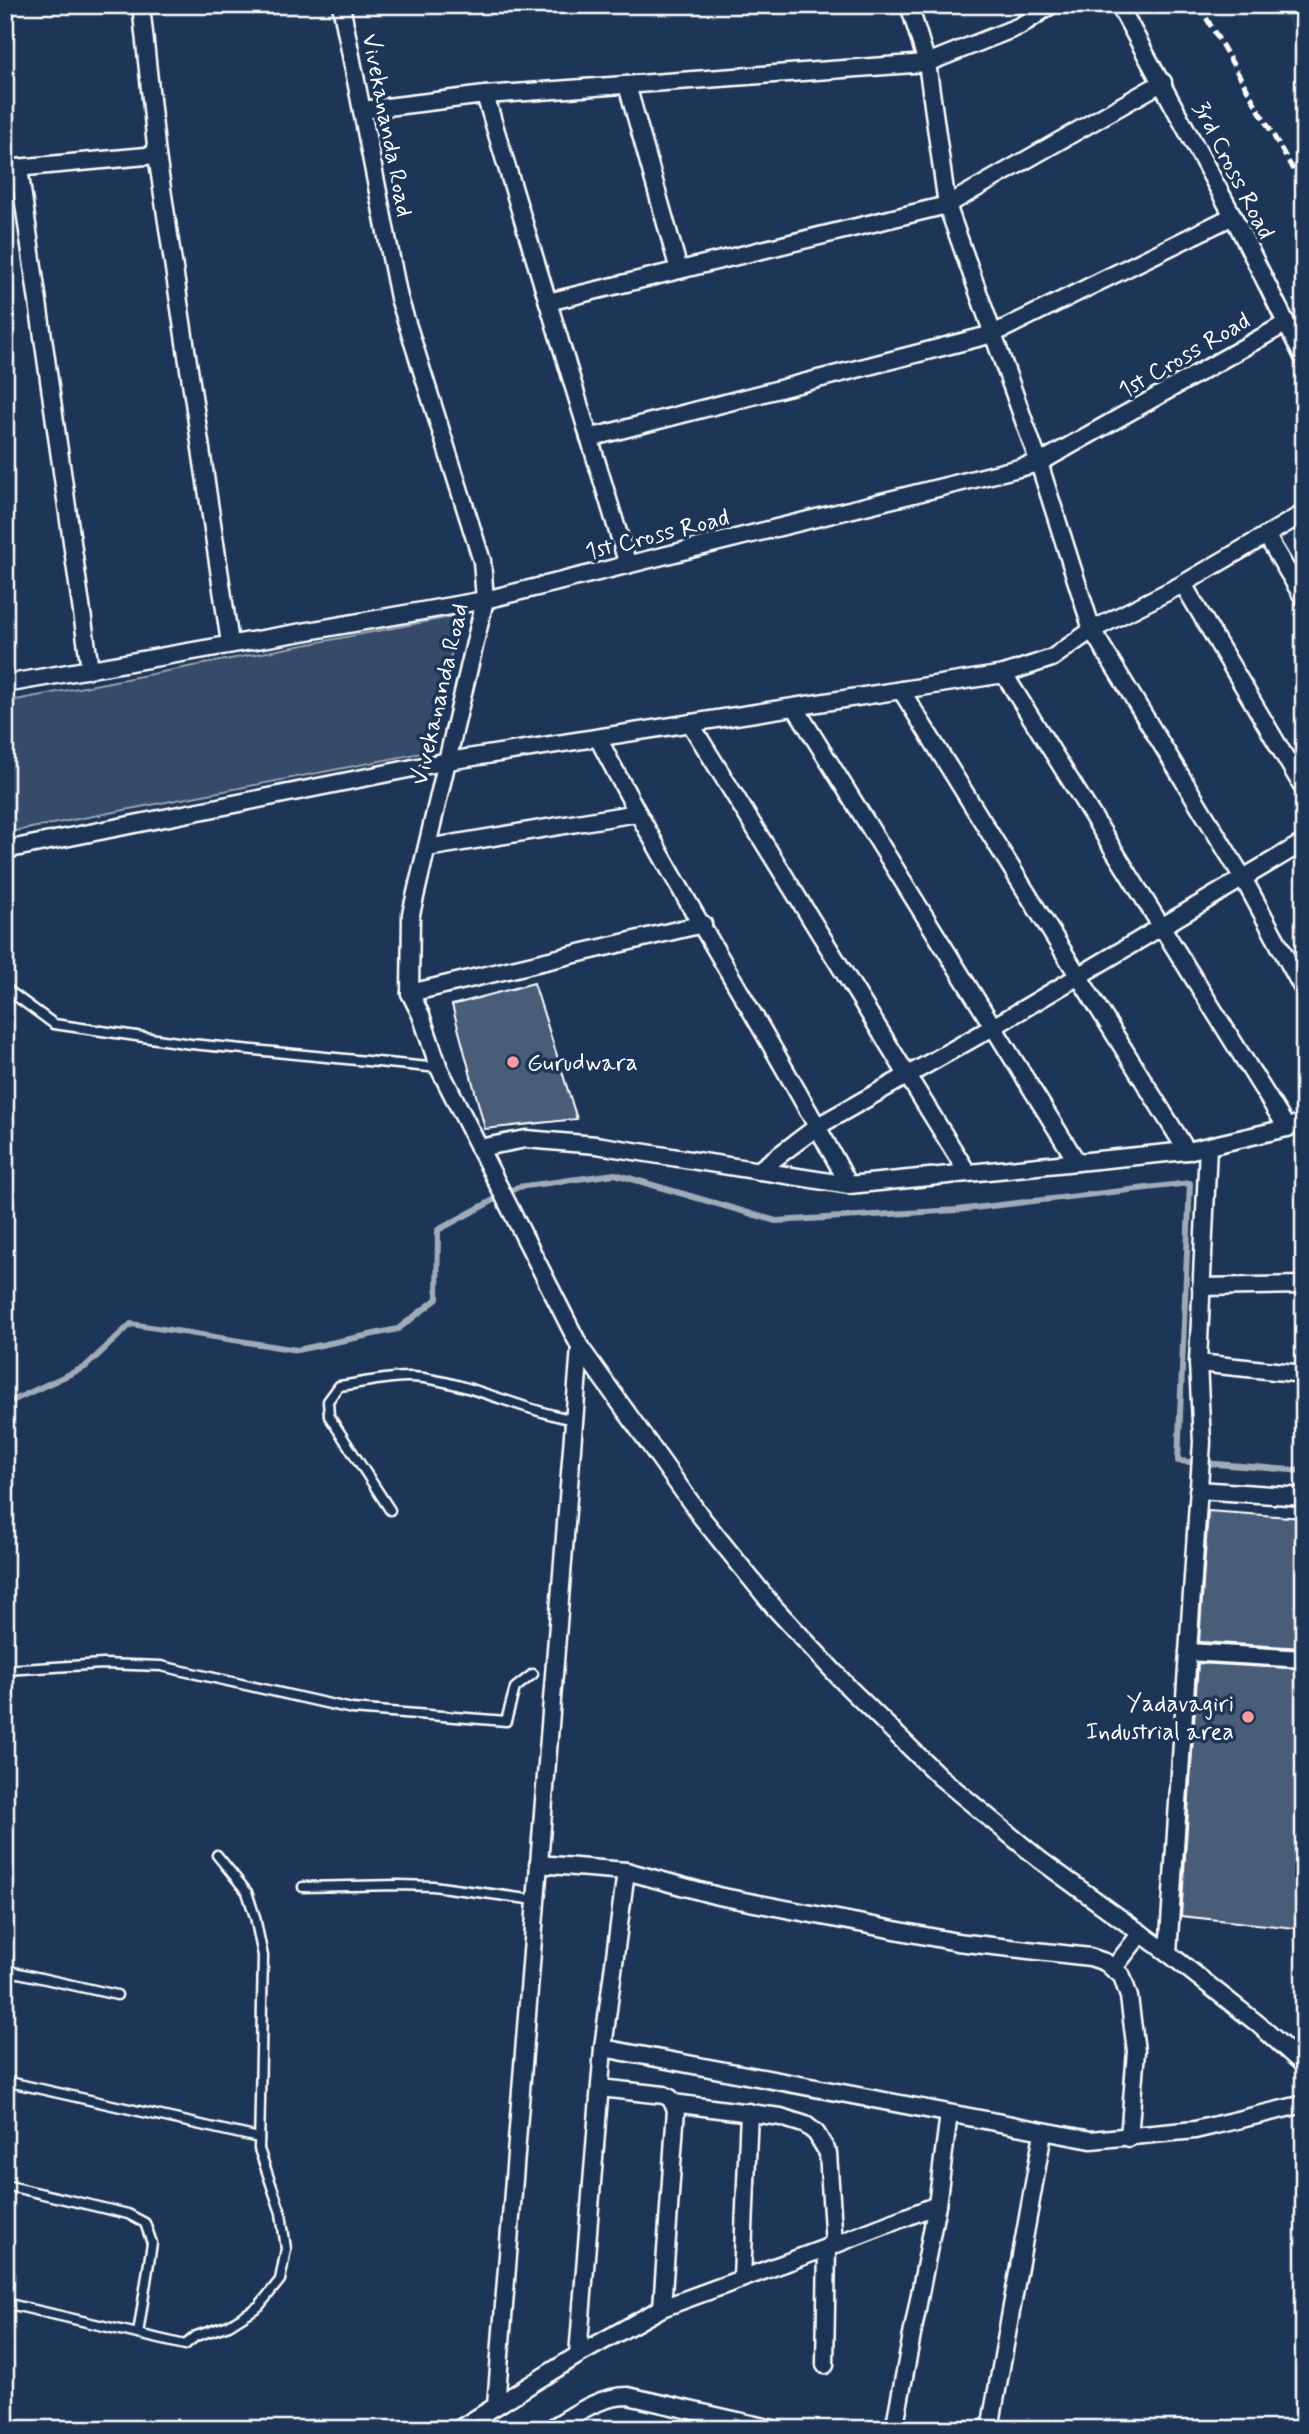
<svg xmlns="http://www.w3.org/2000/svg" width="1309" height="2434" font-family="Mynerve,sans-serif">
  <style>
    .built { fill: #2a4161 }
    .green { fill: #364b69; stroke: #9aa5b4; stroke-width: 2 }
    .lines { fill: none; stroke-linecap: round; stroke-linejoin: round }
    .stream { stroke: #a0aab8; stroke-width: 6 }
    .building { fill: #4a5d79; stroke: #fff; stroke-width: 2 }
    .service-casing { stroke: #fff; stroke-width: 13 }
    .minor-casing { stroke: #fff; stroke-width: 21 }
    .service { stroke: #1d3557; stroke-width: 8 }
    .minor { stroke: #1d3557; stroke-width: 16 }
    .rail { stroke: #fff; stroke-width: 5; stroke-dasharray: 10 5; stroke-linecap: butt }
    .poi-dot { fill: #ff9aa2; stroke: #1d3557; stroke-width: 2.5 }
    .labels { text-anchor: middle; stroke-width: 7; stroke-linejoin: round; paint-order: stroke }
    .street-label { font-size: 24px; fill: #fff; stroke: #1d3557 }
    .poi-label { font-size: 24px; fill: #fff; stroke: #1d3557; text-anchor: start }
  </style>
  <rect width="100%" height="100%" fill="#1d3557"/>
  <filter id="ink" filterUnits="userSpaceOnUse"><feTurbulence type="fractalNoise" baseFrequency=".0143" numOctaves="2"/><feDisplacementMap in="SourceGraphic" scale="14" xChannelSelector="R" yChannelSelector="G"/><feConvolveMatrix kernelMatrix="1 2 1 2 8 2 1 2 1" color-interpolation-filters="sRGB"/></filter>
  <g filter="url(#ink)">
    <polygon class="built" points="1279,5 1304,5 1304,53"/>
    <polygon class="green" points="461,615 427,752 5,833 5,702"/>
    <g class="lines">
      <polyline class="stream" points="5,1404 85,1367 131,1324 297,1350 398,1329 437,1299 438,1230 518,1187 615,1174 776,1221 957,1210 1190,1183 1178,1461 1304,1471"/>
    </g>
    <g class="building">
      <polygon points="534,983 577,1119 485,1129 452,1005"/>
      <polygon points="1208,1511 1304,1518 1304,1648 1199,1642"/>
      <polygon points="1198,1663 1304,1669 1304,1929 1181,1916"/>
    </g>
    <g class="lines">
      <g class="service-casing">
        <g id="service">
          <polyline points="5,988 54,1024 191,1044 439,1068"/>
          <path d="M390,1510L329,1416L328,1401L339,1386C362,1383 390,1376 413,1377C467,1381 520,1410 574,1420"/>
          <polyline points="5,1670 103,1664 161,1666 352,1709 506,1721 515,1688 533,1674"/>
          <polyline points="303,1887 398,1885 433,1886 535,1900"/>
          <polyline points="5,1970 117,1995"/>
          <polyline points="5,2081 259,2138"/>
          <polyline points="5,2185 128,2214 145,2223 152,2243 138,2334"/>
          <polyline points="5,2303 185,2345 196,2336 229,2325 259,2306 280,2280 286,2249 281,2213 259,2149 263,1956 255,1917 247,1892 217,1855"/>
        </g>
      </g>
      <g class="minor-casing">
        <g id="minor">
          <polyline points="141,5 157,155 230,643"/>
          <polyline points="341,5 399,298 482,561 485,600 411,914 410,993 421,1015 439,1068 580,1347 702,1518 773,1606 850,1689 940,1777 1040,1860 1168,1953 1258,2024 1304,2065"/>
          <polyline points="909,5 927,63 947,205 1039,463 1092,630 1243,878 1304,991"/>
          <polyline points="1119,5 1233,216 1304,359"/>
          <polyline points="627,85 679,270"/>
          <polyline points="485,95 628,565"/>
          <polyline points="362,110 485,95 927,63 1020,26 1051,5"/>
          <polyline points="19,168 90,669"/>
          <polyline points="5,169 157,155"/>
          <polyline points="548,302 947,205 1163,82"/>
          <polyline points="589,438 993,334 1233,216"/>
          <polyline points="1266,535 1304,599"/>
          <polyline points="1183,584 1304,789"/>
          <polyline points="1004,674 1287,1128"/>
          <polyline points="5,684 485,600 1039,463 1285,324"/>
          <polyline points="901,690 1187,1151"/>
          <polyline points="795,707 1077,1162"/>
          <polyline points="690,723 967,1172"/>
          <path d="M598,738C676,890 769,1034 849,1185"/>
          <polyline points="427,848 637,813"/>
          <polyline points="5,850 448,761 1004,674 1052,658 1092,630 1183,584 1304,513"/>
          <polyline points="410,993 703,924"/>
          <polyline points="479,1148 526,1139 596,1145 849,1185 1187,1151 1287,1128 1304,1121"/>
          <polyline points="758,1171 818,1126 993,1027 1304,842"/>
          <polyline points="1201,1287 1304,1285"/>
          <polyline points="1198,1363 1304,1374"/>
          <polyline points="1198,1490 1304,1497"/>
          <polyline points="1188,1652 1304,1659"/>
          <polyline points="538,1864 626,1871 718,1896 957,1942 1090,1957 1105,1962 1122,1976 1129,1997 1136,2051 1129,2138"/>
          <polyline points="1168,1953 1202,1442 1198,1363 1208,1147"/>
          <polyline points="1113,1969 1141,1933"/>
          <polyline points="603,2048 1091,2140 1195,2130 1304,2104"/>
          <polyline points="600,2088 664,2095 670,2098 676,2109 662,2308"/>
          <polyline points="673,2103 781,2117 806,2125 816,2133 828,2153 834,2245"/>
          <polyline points="742,2278 749,2112"/>
          <polyline points="578,2355 603,2048 626,1871"/>
          <polyline points="825,2365 827,2247"/>
          <polyline points="496,2406 580,1347"/>
          <polyline points="459,2429 578,2355 662,2308 834,2245 937,2205"/>
          <path d="M550,2429C574,2415 599,2396 628,2396L773,2429"/>
          <polyline points="894,2429 937,2205 949,2114"/>
          <polyline points="990,2429 1043,2133"/>
        </g>
      </g>
      <use href="#service" class="service"/>
      <use href="#minor" class="minor"/>
      <polyline class="rail" points="1199,5 1304,189"/>
    </g>
  </g>
  <g class="poi-dot">
    <circle cx="513" cy="1062" r="7"/>
    <circle cx="1248" cy="1717" r="7"/>
  </g>
  <g class="labels">
    <g class="street-label">
      <text transform="translate(388 125) rotate(79)" y="8">Vivekananda Road</text>
      <text transform="translate(1234 170) rotate(63)" y="8">3rd Cross Road</text>
      <text transform="translate(1184 355) rotate(-30)" y="8">1st Cross Road</text>
      <text transform="translate(657 534) rotate(-14)" y="8">1st Cross Road</text>
      <text transform="translate(439 694) rotate(-77)" y="8">Vivekananda Road</text>
    </g>
    <g class="poi-label">
      <text x="527" y="1070">Gurudwara</text>
      <text x="1234" y="1711" text-anchor="end">Yadavagiri<tspan x="1234" dy="28">Industrial area</tspan></text>
    </g>
  </g>
  <rect width="1309" height="2434" fill="none" stroke="#1d3557" stroke-width="28"/>
  <rect x="14" y="14" width="1281" height="2406" fill="none" stroke="#fff" stroke-width="2.5" filter="url(#ink)"/>
</svg>
